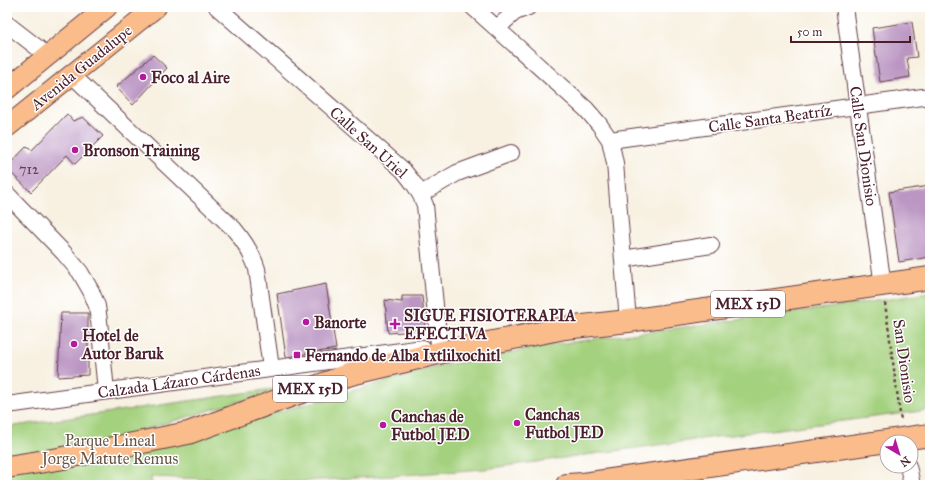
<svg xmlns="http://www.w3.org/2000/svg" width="937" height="492" font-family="'IM FELL Great Primer',serif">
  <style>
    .park { fill: #a4d17e; stroke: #777854 }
    .building { fill: #bb96c3 }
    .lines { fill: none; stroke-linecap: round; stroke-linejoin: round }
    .minor-casing { stroke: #643e46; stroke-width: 18 }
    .major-casing { stroke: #643e46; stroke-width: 22 }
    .highway-casing { stroke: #643e46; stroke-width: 24 }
    .path { stroke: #643e46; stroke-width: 2.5; stroke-dasharray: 3 3; stroke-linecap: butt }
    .minor { stroke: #fff; stroke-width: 16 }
    .major { stroke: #f9bc8a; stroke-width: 20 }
    .highway { stroke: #f9bc8a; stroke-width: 22 }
    .poi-dot { fill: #b5179e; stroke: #fff; stroke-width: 1.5 }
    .labels { text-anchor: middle; stroke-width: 3; stroke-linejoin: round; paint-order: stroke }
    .number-label { font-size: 14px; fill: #663d51 }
    .shield { fill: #fff; stroke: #80626b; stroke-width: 1 }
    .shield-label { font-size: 15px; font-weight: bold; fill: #4a1f2b }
    .street-label { font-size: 16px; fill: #4a1f2b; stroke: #fff }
    .poi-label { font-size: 16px; font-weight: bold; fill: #4a1f2b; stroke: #fff; text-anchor: start }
    .park-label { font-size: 16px; fill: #655444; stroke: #fff }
  </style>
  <rect width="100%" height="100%" fill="#fff"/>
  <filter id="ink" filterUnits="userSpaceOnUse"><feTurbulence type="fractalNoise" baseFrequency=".025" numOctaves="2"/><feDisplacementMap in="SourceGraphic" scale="8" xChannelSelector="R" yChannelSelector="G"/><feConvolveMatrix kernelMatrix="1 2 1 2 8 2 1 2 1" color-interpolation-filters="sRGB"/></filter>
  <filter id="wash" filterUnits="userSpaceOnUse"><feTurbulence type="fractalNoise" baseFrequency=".012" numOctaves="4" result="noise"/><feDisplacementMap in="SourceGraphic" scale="16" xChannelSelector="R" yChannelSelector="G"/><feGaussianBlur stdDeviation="0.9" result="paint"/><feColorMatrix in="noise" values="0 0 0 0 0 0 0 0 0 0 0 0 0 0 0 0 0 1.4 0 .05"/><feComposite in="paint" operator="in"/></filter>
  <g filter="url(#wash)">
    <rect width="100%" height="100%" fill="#f8f1e2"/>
    <polygon class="park" points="930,293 930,410 716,437 484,469 391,476 290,482 151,477 152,485 7,485 7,427 293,386 146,429 149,448 441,366 550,345 841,306"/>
    <g id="blocks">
      <g class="building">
        <polygon points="912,22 917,57 907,58 910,77 880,82 872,28"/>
        <polygon points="153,55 167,68 133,105 116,87"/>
        <polygon points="67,114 73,121 83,117 103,136 75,164 67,155 31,192 7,169 7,167 27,146 32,150"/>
        <polygon points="930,186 930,257 899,262 889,192"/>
        <polygon points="326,284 336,349 286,357 277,294"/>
        <polygon points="402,296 422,296 425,327 404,332 388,333 385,300 402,302"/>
        <polygon points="61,313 88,313 88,375 58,377"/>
      </g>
    </g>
  </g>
  <g filter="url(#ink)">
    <use href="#blocks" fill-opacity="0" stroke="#643e46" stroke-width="1"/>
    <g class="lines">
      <g class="minor-casing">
        <g id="minor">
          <path d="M217,7L403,170C412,181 420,191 425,205L439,345"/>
          <polyline points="473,7 586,109 599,124 610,140 615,163 628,321"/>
          <polyline points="844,7 883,286"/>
          <polyline points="7,24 47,55"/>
          <polyline points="497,28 515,12 528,7"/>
          <path d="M72,75L234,229C244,241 252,253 257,269L271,368"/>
          <polyline points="610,140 930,96"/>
          <polyline points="7,194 64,253 80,272 91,291 97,306 99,321 106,391"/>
          <polyline points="421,194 457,173 511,153"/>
          <polyline points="623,259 711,245"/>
          <polyline points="7,405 423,348"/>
          <polyline points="908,466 912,485"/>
        </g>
      </g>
      <g class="major-casing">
        <g id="major">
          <polyline points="7,89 107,7"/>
          <polyline points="7,127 156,7"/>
        </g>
      </g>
      <g class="highway-casing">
        <g id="highway">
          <polyline points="7,467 58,459 188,433 351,374 447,351 565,328 628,321 930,278"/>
          <polyline points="567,485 583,484 930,435"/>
        </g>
      </g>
      <polyline class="path" points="885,303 901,421"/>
      <use href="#minor" class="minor"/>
      <use href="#major" class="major"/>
      <use href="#highway" class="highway"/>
    </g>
  </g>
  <g class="poi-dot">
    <circle cx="143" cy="77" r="4"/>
    <circle cx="75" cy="150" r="4"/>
    <circle cx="306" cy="322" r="4"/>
    <path d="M393 318h4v4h4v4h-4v4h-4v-4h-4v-4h4z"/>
    <circle cx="74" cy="344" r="4"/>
    <rect x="293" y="351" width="8" height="8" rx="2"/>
    <circle cx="517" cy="423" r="4"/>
    <circle cx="383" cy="425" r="4"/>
  </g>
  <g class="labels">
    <g class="number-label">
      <text x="29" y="174">712</text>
    </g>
    <g class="shield">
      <rect x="711" y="291" width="74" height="26" rx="3"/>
      <rect x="273" y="376" width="74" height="26" rx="3"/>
    </g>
    <g class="shield-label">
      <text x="748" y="309">MEX 15D</text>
      <text x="310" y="394">MEX 15D</text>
    </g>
    <g class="street-label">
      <text transform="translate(81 67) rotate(-39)" y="6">Avenida Guadalupe</text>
      <text transform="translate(770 118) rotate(-8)" y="6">Calle Santa Beatríz</text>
      <text transform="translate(369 142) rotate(42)" y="6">Calle San Uriel</text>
      <text transform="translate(864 146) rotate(82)" y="6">Calle San Dionisio</text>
      <text transform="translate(905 361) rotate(82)" y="6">San Dionisio</text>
      <text transform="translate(179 381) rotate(-8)" y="6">Calzada Lázaro Cárdenas</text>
    </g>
    <g class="poi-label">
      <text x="151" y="83">Foco al Aire</text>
      <text x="83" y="156">Bronson Training</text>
      <text x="404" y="321">SIGUE FISIOTERAPIA<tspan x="404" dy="18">EFECTIVA</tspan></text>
      <text x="314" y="328">Banorte</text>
      <text x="82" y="341">Hotel de<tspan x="82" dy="18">Autor Baruk</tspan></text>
      <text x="305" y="361">Fernando de Alba Ixtlilxochitl</text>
      <text x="525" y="420">Canchas<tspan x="525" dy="18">Futbol JED</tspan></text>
      <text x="391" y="422">Canchas de<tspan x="391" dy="18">Futbol JED</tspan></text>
    </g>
    <g class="park-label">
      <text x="110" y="446">Parque Lineal<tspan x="110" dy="18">Jorge Matute Remus</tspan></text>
    </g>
  </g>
  <rect width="937" height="492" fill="none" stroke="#fff" stroke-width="24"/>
  <g transform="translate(899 454) rotate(142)"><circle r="19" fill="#ffffff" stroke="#b7a5aa"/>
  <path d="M0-3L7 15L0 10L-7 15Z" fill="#b5179e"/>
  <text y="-6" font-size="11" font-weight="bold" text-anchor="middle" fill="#4a1f2b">N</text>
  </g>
  <path d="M791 36v6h119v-6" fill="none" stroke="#4a1f2b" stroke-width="2"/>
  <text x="797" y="36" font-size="12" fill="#4a1f2b" stroke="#ffffff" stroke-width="3" paint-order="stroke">50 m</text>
</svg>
